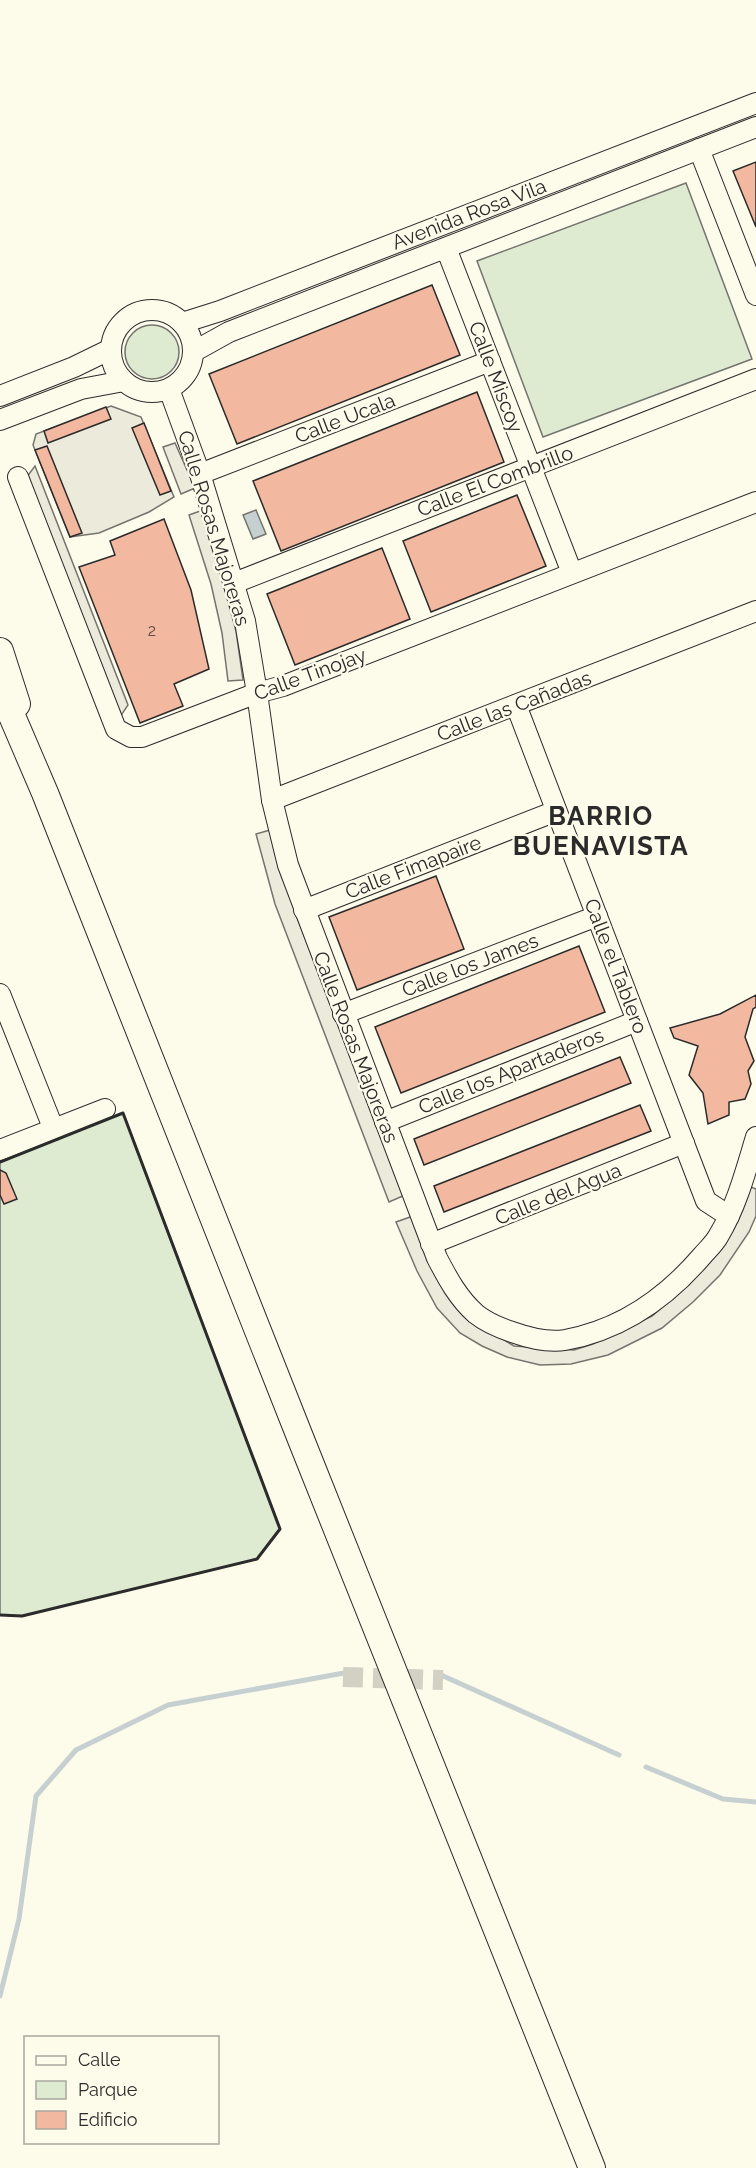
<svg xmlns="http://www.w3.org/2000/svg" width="756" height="2168" font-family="Raleway,sans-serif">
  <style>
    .green { fill: #deebd1; stroke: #74746e; stroke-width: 1.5 }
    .parking { fill: #eceadb; stroke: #74746e; stroke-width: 1.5 }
    .water { fill: #c7d0d0; stroke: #74746e; stroke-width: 1.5 }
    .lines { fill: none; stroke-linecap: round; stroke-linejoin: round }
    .stream { stroke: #c7d0d0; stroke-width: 5 }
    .building { fill: #f2b8a0; stroke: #2b2b2b; stroke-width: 1.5 }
    .minor-tunnel { stroke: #d3d1c4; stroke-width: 20; stroke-dasharray: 20 10; stroke-linecap: butt }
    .minor-casing { stroke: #2b2b2b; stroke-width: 22 }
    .major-casing { stroke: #2b2b2b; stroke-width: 28 }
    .minor { stroke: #fdfbea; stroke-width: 20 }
    .major { stroke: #fdfbea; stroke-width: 26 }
    .wall { stroke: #2b2b2b; stroke-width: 3 }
    .labels { text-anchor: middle; stroke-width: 4.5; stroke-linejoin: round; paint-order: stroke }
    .number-label { font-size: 16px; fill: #5d4e48 }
    .street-label { font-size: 20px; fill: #2b2b2b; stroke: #fdfbea }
    .district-label { font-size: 26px; font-weight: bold; letter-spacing: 1.5px; fill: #2b2b2b; stroke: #fdfbea }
  </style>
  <rect width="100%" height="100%" fill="#fdfbea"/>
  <g class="green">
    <polygon points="686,183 752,359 543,437 477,261"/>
    <circle cx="152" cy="352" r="27"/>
    <polygon points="123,1113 280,1529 257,1559 22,1616 0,1615 0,1162"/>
  </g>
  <g class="parking">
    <polygon points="111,406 141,417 174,497 149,512 99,533 70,537 35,450 33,445 36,434"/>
    <polygon points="175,443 195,488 181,494 163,447"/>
    <polygon points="35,466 128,705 120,717 26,478"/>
    <polygon points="203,510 236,631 243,680 228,681 222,633 211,584 189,515"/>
    <polygon points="270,830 298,920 405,1195 389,1202 275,904 256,834"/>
    <polygon points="751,1187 756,1189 756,1216 749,1232 720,1275 693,1302 662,1328 608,1355 571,1364 540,1365 507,1357 482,1346 460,1333 437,1308 417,1271 396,1222 413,1216 467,1317 514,1346 574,1350 593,1344 652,1316 683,1289 711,1261 737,1222"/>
  </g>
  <polygon class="water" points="256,510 266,534 253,539 243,515"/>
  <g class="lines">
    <g class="stream">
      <polyline points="441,1675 619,1755"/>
      <polyline points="646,1767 723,1799 756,1802"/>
      <polyline points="0,1996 19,1919 36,1796 76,1750 168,1705 344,1673"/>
    </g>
  </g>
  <g class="building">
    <polygon points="756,162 756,227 733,171"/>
    <polygon points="432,285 460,355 237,444 209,374"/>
    <polygon points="477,392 504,462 281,551 253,481"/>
    <polygon points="106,407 111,419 48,443 44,431"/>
    <polygon points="144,423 171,491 160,495 132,428"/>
    <polygon points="47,446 82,533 70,537 35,450"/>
    <polygon points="517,495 546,566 431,612 403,541"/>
    <polygon points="164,519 191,590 209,669 174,684 183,706 140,723 79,567 115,555 110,541"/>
    <polygon points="382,548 410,619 295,665 267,594"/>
    <polygon points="436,876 464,949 357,990 329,917"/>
    <polygon points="579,946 605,1012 401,1093 375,1027"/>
    <polygon points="756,995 756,1007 753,1009 745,1037 754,1061 748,1071 751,1084 745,1099 729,1102 729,1115 708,1124 703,1093 689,1075 698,1046 674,1038 670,1028 720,1014"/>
    <polygon points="620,1057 631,1083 424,1165 414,1139"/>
    <polygon points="640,1105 651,1131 444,1212 434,1186"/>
    <polygon points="0,1170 6,1173 17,1199 4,1204 0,1195"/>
  </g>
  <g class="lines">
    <polyline class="minor-tunnel" points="343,1677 443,1680"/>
    <g class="minor-casing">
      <g id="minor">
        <polyline points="699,149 756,295"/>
        <polyline points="446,248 572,573"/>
        <circle cx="152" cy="351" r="41"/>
        <polyline points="182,323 220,311 756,103"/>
        <polyline points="193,352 229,332 756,127"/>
        <path d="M169,389L200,474L245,621L257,693L272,800L288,865L437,1258C448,1279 458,1298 476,1314C486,1322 500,1328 512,1332C529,1338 548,1343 565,1340C620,1330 666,1298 702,1256C708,1249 715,1243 719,1235C737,1205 746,1170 756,1137"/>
        <polyline points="0,396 74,367 111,349"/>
        <polyline points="0,420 81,389 124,381"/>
        <polyline points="200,474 490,361"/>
        <polyline points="18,477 116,729 131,737 142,737 257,693 283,686 756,502"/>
        <polyline points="234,583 756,379"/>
        <polyline points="516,705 706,1201 729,1216"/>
        <polyline points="272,800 756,611"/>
        <polyline points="304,910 556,811"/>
        <polyline points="0,994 54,1130"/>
        <polyline points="343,1014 597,916"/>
        <polyline points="385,1122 637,1021"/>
        <polyline points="0,1150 105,1109"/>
        <polyline points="431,1244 684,1143"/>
      </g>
    </g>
    <g class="major-casing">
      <g id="major">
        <polyline points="0,651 17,704"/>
        <polyline points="0,688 45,793 302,1442 592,2168"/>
      </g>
    </g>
    <use href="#minor" class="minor"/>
    <use href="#major" class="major"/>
    <polyline class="wall" points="0,1162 123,1113 280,1529 257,1559 22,1616 0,1615"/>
  </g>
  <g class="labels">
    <g class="number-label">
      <text x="152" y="636">2</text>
    </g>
    <g class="street-label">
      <text transform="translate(469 214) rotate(-21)" y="7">Avenida Rosa Vila</text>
      <text transform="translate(496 377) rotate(69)" y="7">Calle Miscoy</text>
      <text transform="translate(345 418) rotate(-21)" y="7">Calle Ucala</text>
      <text transform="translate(495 481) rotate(-21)" y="7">Calle El Combrillo</text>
      <text transform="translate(214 528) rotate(73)" y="7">Calle Rosas Majoreras</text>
      <text transform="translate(310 674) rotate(-20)" y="7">Calle Tinojay</text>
      <text transform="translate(514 706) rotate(-21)" y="7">Calle las Cañadas</text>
      <text transform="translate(413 867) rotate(-21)" y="7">Calle Fimapaire</text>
      <text transform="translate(470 965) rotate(-21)" y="7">Calle los James</text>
      <text transform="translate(616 966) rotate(69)" y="7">Calle el Tablero</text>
      <text transform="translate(356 1047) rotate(69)" y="7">Calle Rosas Majoreras</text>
      <text transform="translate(511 1071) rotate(-22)" y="7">Calle los Apartaderos</text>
      <text transform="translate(558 1194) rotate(-22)" y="7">Calle del Agua</text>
    </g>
    <g class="district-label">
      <text x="601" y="825">BARRIO<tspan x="601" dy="30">BUENAVISTA</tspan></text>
    </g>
  </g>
  <rect x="24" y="2036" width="195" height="108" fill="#fdfbea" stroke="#a9a89e" stroke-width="1.5"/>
  <rect x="36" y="2056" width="30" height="9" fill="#fdfbea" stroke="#a9a89e" stroke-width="1.5"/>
  <text x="78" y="2066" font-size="18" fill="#2b2b2b">Calle</text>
  <rect x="36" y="2081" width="30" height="18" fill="#deebd1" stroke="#a9a89e" stroke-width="1.5"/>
  <text x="78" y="2096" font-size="18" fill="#2b2b2b">Parque</text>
  <rect x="36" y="2111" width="30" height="18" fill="#f2b8a0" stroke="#a9a89e" stroke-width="1.5"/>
  <text x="78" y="2126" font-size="18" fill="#2b2b2b">Edificio</text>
</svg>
